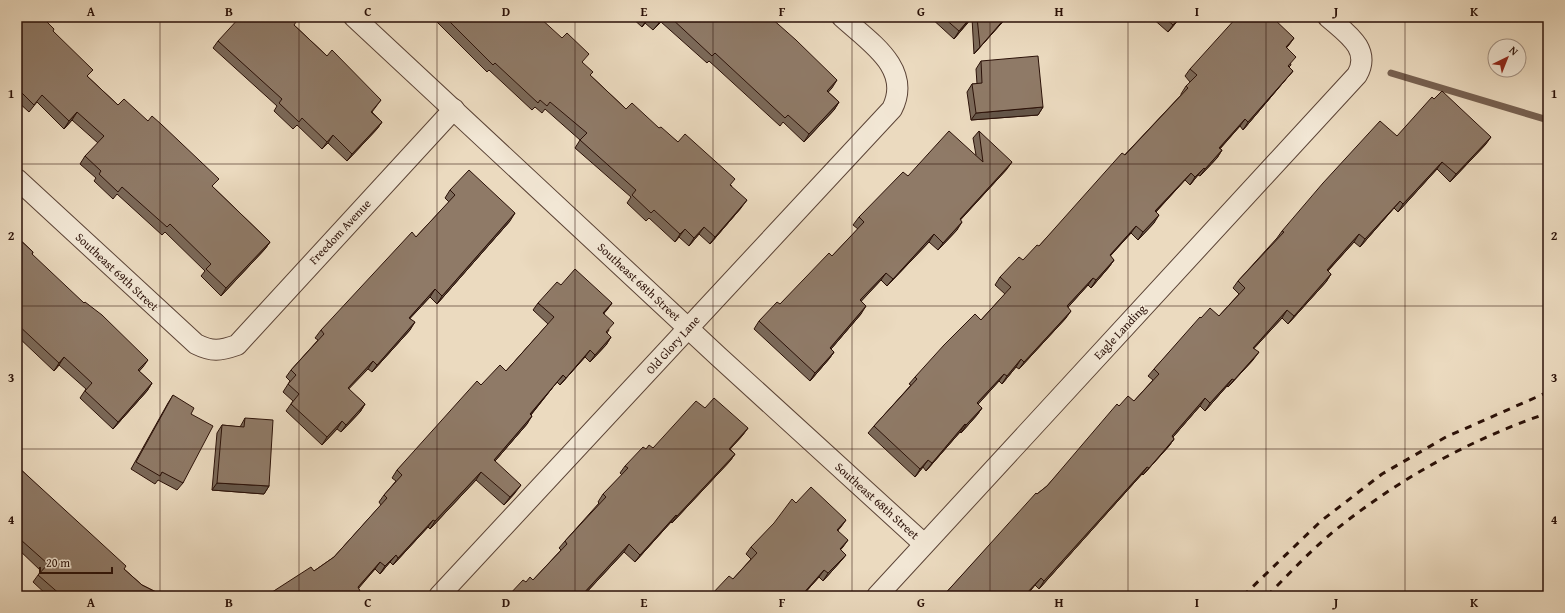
<svg xmlns="http://www.w3.org/2000/svg" width="1565" height="613" font-family="'Gentium Book Plus',serif">
  <style>
    .lines { fill: none; stroke-linecap: round; stroke-linejoin: round }
    .stream { stroke: #776151; stroke-width: 7 }
    .minor-casing { stroke: #5b4336; stroke-width: 22 }
    .minor { stroke: #f2e7d5; stroke-width: 20 }
    .rail { stroke: #2b1108; stroke-width: 3; stroke-dasharray: 7 7; stroke-linecap: butt }
    .wall { fill: #7b6959; stroke: #2b1108 }
    .shaded-wall { fill: #645548; stroke: #2b1108 }
    .building { fill: #8f7a67; stroke: #2b1108 }
    .grid { fill: none; stroke: #2b1108; stroke-width: 1; stroke-opacity: 0.55 }
    .labels { text-anchor: middle; stroke-width: 3; stroke-linejoin: round; paint-order: stroke }
    .street-label { font-size: 12px; fill: #2b1108; stroke: #f2e7d5 }
    .neatline { fill: none; stroke: #2b1108; stroke-width: 1.5 }
    .grid-label { font-size: 13px; text-anchor: middle; font-weight: bold; fill: #2b1108 }
  </style>
  <rect width="100%" height="100%" fill="#ebdabf"/>
  <filter id="stains"><feTurbulence type="fractalNoise" baseFrequency=".005" numOctaves="4"/><feColorMatrix values="0 0 0 0 .2 0 0 0 0 .09 0 0 0 0 .02 0 0 0 .5 -.17"/></filter>
  <radialGradient id="worn" r=".72"><stop offset=".6" stop-color="#630" stop-opacity="0"/><stop offset="1" stop-color="#630" stop-opacity=".3"/></radialGradient>
  <g class="lines">
    <polyline class="stream" points="1391,73 1548,120"/>
    <g class="minor-casing">
      <g id="minor">
        <polyline points="354,17 719,357 924,544"/>
        <path d="M17,179L196,344C212,352 220,351 237,345L454,109"/>
        <path d="M439,596L892,109C913,68 868,41 842,17"/>
        <path d="M877,596L1357,75C1372,49 1346,33 1328,17"/>
      </g>
    </g>
    <use href="#minor" class="minor"/>
    <g class="rail">
      <polyline points="1243,596 1321,521 1382,474 1446,437 1548,392"/>
      <path d="M1267,596C1289,574 1310,551 1333,532C1398,479 1469,440 1548,413"/>
    </g>
  </g>
  <g class="wall">
    <polygon points="17,17 52,17 47,22 53,31 88,77 118,105 213,187 270,242 265,249 221,296 201,276 205,271 165,232 162,235 117,194 113,199 94,181 96,178 80,164 85,156 98,143 72,120 64,129 37,102 29,112 17,101"/>
    <polygon points="183,17 190,17 187,21"/>
    <polygon points="432,17 539,17 583,63 590,75 626,109 659,128 678,142 731,185 741,208 710,244 699,234 689,246 679,237 675,242 649,218 646,221 627,203 631,197 575,148 580,140 545,109 542,113 535,107 532,110 489,70 487,72"/>
    <polygon points="631,17 770,17 832,88 828,92 839,102 834,110 804,142 783,122 780,126 709,61 707,63 661,22 653,30 645,23 642,27"/>
    <polygon points="930,17 1007,17 974,54 972,18 954,39"/>
    <polygon points="1151,17 1181,17 1168,32"/>
    <polygon points="1244,22 1289,45 1286,48 1291,65 1289,67 1293,71 1287,78 1243,130 1240,126 1220,149 1222,150 1217,158 1200,176 1198,175 1190,185 1185,180 1156,212 1154,223 1138,240 1131,233 1110,256 1114,260 1109,267 1091,288 1088,285 1068,307 1066,318 1019,369 1016,367 1002,384 999,381 978,404 982,408 977,415 961,433 960,432 926,471 923,467 915,477 868,433 874,426 911,385 909,384 915,377 981,320 1005,294 995,285 1000,277 1023,260 1039,246 1181,95 1181,94 1186,86 1190,82 1185,76 1190,69"/>
    <polygon points="294,25 327,56 381,100 372,112 382,122 377,129 347,161 328,143 322,149 297,125 293,129 274,111 277,106 213,48 218,41"/>
    <polygon points="981,61 1043,107 1038,115 971,120 967,92 972,84 977,84 976,69"/>
    <polygon points="979,131 1007,169 960,220 957,230 938,250 929,242 887,286 881,280 861,301 861,314 831,349 834,352 829,359 810,381 754,329 759,321 780,304 832,256 858,229 853,225 859,217 908,176 976,155 973,138"/>
    <polygon points="1397,136 1486,144 1450,182 1437,169 1398,212 1394,208 1360,247 1354,242 1328,271 1331,274 1326,282 1288,324 1282,318 1254,348 1253,360 1228,387 1227,386 1205,411 1200,406 1173,437 1174,439 1169,446 1143,475 1142,474 1039,589 1035,585 1026,596 943,596 1037,494 1047,486 1119,406 1134,401 1153,380 1148,376 1154,369 1201,318 1219,316 1239,294 1233,288 1238,281 1277,238 1282,231"/>
    <polygon points="450,190 510,221 437,304 430,297 410,318 410,330 372,372 368,369 348,389 365,404 360,412 341,432 337,429 322,445 286,411 293,401 283,392 290,381 286,377 291,370 318,340 315,338 321,330 416,237 449,202 445,198"/>
    <polygon points="17,237 33,252 32,255 143,367 139,371 152,383 147,391 113,429 80,398 86,389 59,365 54,371 17,336"/>
    <polygon points="561,285 612,303 604,313 609,330 607,333 611,337 606,345 590,362 585,357 560,385 557,382 531,415 527,424 495,461 515,493 504,505 476,480 430,529 428,527 393,565 390,562 380,574 375,569 358,588 361,593 359,596 266,596 314,571 334,557 381,505 379,502 384,495 396,481 392,478 397,470 481,385 506,371 548,324 533,310 538,303"/>
    <polygon points="173,395 191,414 183,483 177,490 158,480 155,484 131,469 168,403"/>
    <polygon points="705,408 748,428 742,436 730,449 735,454 730,461 672,523 671,522 635,562 624,552 583,596 508,596 526,582 533,580 561,550 559,548 565,541 599,503 598,502 603,494 622,475 620,473 625,466 646,449 653,448"/>
    <polygon points="245,418 269,486 264,494 212,490 217,433 222,425 240,427"/>
    <polygon points="17,466 124,569 142,585 164,596 48,596 33,582 41,571 17,548"/>
    <polygon points="796,503 841,527 838,530 843,547 840,550 846,555 840,562 823,581 819,577 802,596 710,596 733,579 751,559 746,554 751,547"/>
  </g>
  <g class="shaded-wall">
    <polygon points="650,17 645,23 642,27 647,19"/>
    <polygon points="664,17 665,17 661,22 653,30 659,23"/>
    <polygon points="971,17 972,17 954,39 959,31"/>
    <polygon points="1006,17 1007,17 974,54 980,47"/>
    <polygon points="1180,17 1181,17 1168,32 1173,25"/>
    <polygon points="1294,38 1289,45 1280,55 1286,47"/>
    <polygon points="1293,71 1287,78 1243,130 1248,122"/>
    <polygon points="837,80 832,88 822,99 827,91"/>
    <polygon points="839,102 834,110 804,142 809,134"/>
    <polygon points="1043,107 1038,115 971,120 976,113"/>
    <polygon points="77,112 72,120 64,129 69,121"/>
    <polygon points="1245,119 1240,126 1214,155 1219,148"/>
    <polygon points="382,122 377,129 347,161 352,154"/>
    <polygon points="333,135 328,143 322,149 327,142"/>
    <polygon points="1491,137 1486,144 1450,182 1456,174"/>
    <polygon points="1222,150 1217,158 1200,176 1205,169"/>
    <polygon points="1012,162 1007,169 954,227 960,219"/>
    <polygon points="1442,162 1437,169 1398,212 1403,204"/>
    <polygon points="1204,168 1198,175 1190,185 1195,177"/>
    <polygon points="1191,173 1185,180 1149,219 1155,211"/>
    <polygon points="747,200 741,208 710,244 715,237"/>
    <polygon points="1400,201 1394,208 1360,247 1365,239"/>
    <polygon points="515,213 510,221 437,304 442,296"/>
    <polygon points="1159,215 1154,223 1138,240 1143,232"/>
    <polygon points="962,222 957,230 938,250 943,243"/>
    <polygon points="1136,226 1131,233 1104,263 1110,255"/>
    <polygon points="704,227 699,234 689,246 694,238"/>
    <polygon points="685,229 679,237 675,242 680,234"/>
    <polygon points="934,234 929,242 887,286 893,279"/>
    <polygon points="1359,234 1354,242 1322,277 1327,270"/>
    <polygon points="270,242 265,249 221,296 226,288"/>
    <polygon points="1114,260 1109,267 1091,288 1096,280"/>
    <polygon points="886,273 881,280 855,308 860,300"/>
    <polygon points="1331,274 1326,282 1288,324 1294,316"/>
    <polygon points="1093,278 1088,285 1062,314 1067,306"/>
    <polygon points="435,289 430,297 404,325 409,318"/>
    <polygon points="612,303 607,310 598,320 603,313"/>
    <polygon points="866,306 861,314 825,356 830,348"/>
    <polygon points="1287,310 1282,318 1248,355 1253,348"/>
    <polygon points="1071,311 1066,318 1019,369 1024,362"/>
    <polygon points="415,322 410,330 372,372 377,365"/>
    <polygon points="611,337 606,345 590,362 595,355"/>
    <polygon points="590,350 585,357 560,385"/>
    <polygon points="834,352 829,359 810,381 815,373"/>
    <polygon points="1259,352 1253,360 1228,387 1234,380"/>
    <polygon points="64,357 59,365 54,371 59,363"/>
    <polygon points="1021,359 1016,367 1002,384 1007,376"/>
    <polygon points="148,360 143,367 133,378 138,370"/>
    <polygon points="373,361 368,369 342,396 348,388"/>
    <polygon points="1004,374 999,381 972,411 977,403"/>
    <polygon points="563,375 557,382 525,422 530,414"/>
    <polygon points="1232,379 1227,386 1205,411 1210,403"/>
    <polygon points="152,383 147,391 113,429 118,422"/>
    <polygon points="1205,398 1200,406 1167,444 1172,436"/>
    <polygon points="365,404 360,412 341,432 346,425"/>
    <polygon points="982,408 977,415 961,433 966,425"/>
    <polygon points="532,416 527,424 489,468 494,460"/>
    <polygon points="342,421 337,429 322,445 327,437"/>
    <polygon points="965,424 960,432 926,471 932,463"/>
    <polygon points="748,428 742,436 724,456 729,449"/>
    <polygon points="1174,439 1169,446 1143,475 1149,468"/>
    <polygon points="735,454 730,461 672,523 677,516"/>
    <polygon points="928,460 923,467 915,477 920,469"/>
    <polygon points="1147,467 1142,474 1039,589 1044,581"/>
    <polygon points="481,472 476,480 430,529 435,521"/>
    <polygon points="217,483 269,486 264,494 212,490"/>
    <polygon points="521,485 515,493 504,505 510,497"/>
    <polygon points="676,515 671,522 635,562 640,555"/>
    <polygon points="433,520 428,527 393,565 398,558"/>
    <polygon points="846,520 841,527 832,537 837,530"/>
    <polygon points="848,540 843,547 834,557 840,549"/>
    <polygon points="629,544 624,552 583,596 581,596"/>
    <polygon points="396,555 390,562 380,574 385,566"/>
    <polygon points="846,555 840,562 823,581 828,573"/>
    <polygon points="380,562 375,569 353,595 358,587"/>
    <polygon points="824,570 819,577 802,596 801,596"/>
    <polygon points="1041,578 1035,585 1026,596 1024,596"/>
  </g>
  <g class="building">
    <polygon points="17,17 51,17 47,22 54,29 53,31 93,70 87,76 118,105 124,99 148,121 152,116 161,124 219,179 212,186 270,242 226,288 206,269 211,264 170,224 167,227 122,187 118,192 99,174 101,171 85,156 104,136 77,112 69,121 42,95 34,105 17,88"/>
    <polygon points="240,17 290,17 296,22 294,25 327,56 332,50 381,100 371,112 382,122 352,154 333,135 327,142 302,118 299,122 279,103 282,99 218,41"/>
    <polygon points="445,17 539,17 562,38 567,33 589,54 582,62 593,72 590,75 626,109 632,103 659,128 661,127 678,142 685,134 735,179 730,185 747,200 715,237 704,227 694,238 685,229 680,234 654,210 651,213 632,195 636,190 580,140 587,133 550,102 547,106 540,100 538,103 495,63 493,65"/>
    <polygon points="645,17 649,17 647,19"/>
    <polygon points="652,17 664,17 659,23"/>
    <polygon points="670,17 770,17 796,40 837,80 827,91 839,102 809,134 788,115 785,118 715,53 712,56"/>
    <polygon points="943,17 971,17 959,31"/>
    <polygon points="977,17 1006,17 980,47"/>
    <polygon points="1164,17 1180,17 1173,25"/>
    <polygon points="1237,17 1239,17 1244,22 1248,17 1272,17 1294,38 1286,47 1296,57 1288,66 1293,71 1248,122 1245,119 1219,148 1222,150 1205,169 1204,168 1195,177 1191,173 1155,211 1159,215 1143,232 1136,226 1110,255 1114,260 1096,280 1093,278 1067,306 1071,311 1024,362 1021,359 1007,376 1004,374 977,403 982,408 966,425 965,424 932,463 928,460 920,469 874,426 917,379 915,377 944,345 975,314 981,320 1011,287 1000,277 1019,257 1023,260 1037,245 1039,246 1122,153 1125,155 1188,88 1186,86 1197,75 1190,69"/>
    <polygon points="1038,56 1043,107 976,113 972,84 982,83 981,61"/>
    <polygon points="1442,91 1491,137 1456,174 1442,162 1403,204 1400,201 1365,239 1359,234 1327,270 1331,274 1294,316 1287,310 1253,348 1259,352 1234,380 1232,379 1210,403 1205,398 1172,436 1174,439 1149,468 1147,467 1044,581 1041,578 1024,596 943,596 1036,493 1037,494 1047,486 1117,404 1119,406 1128,396 1134,401 1159,374 1154,369 1200,317 1201,318 1210,308 1219,316 1245,288 1238,281 1284,232 1282,231 1323,183 1380,121 1397,136 1432,97 1434,99"/>
    <polygon points="949,131 983,162 979,131 1012,162 960,219 962,222 943,243 934,234 893,279 886,273 860,300 866,306 830,348 834,352 815,373 759,321 777,302 780,304 829,253 832,256 864,222 859,217 903,172 908,176"/>
    <polygon points="469,170 515,213 442,296 435,289 409,318 415,322 377,365 373,361 348,388 365,404 346,425 342,421 327,437 291,404 299,394 288,384 296,375 291,370 324,334 321,330 412,232 416,237 455,195 450,190"/>
    <polygon points="17,237 33,252 32,254 84,303 85,302 102,315 148,360 138,370 152,383 118,422 85,391 92,383 64,357 59,363 17,324"/>
    <polygon points="575,269 612,303 603,313 614,323 606,332 611,337 595,355 590,350 566,378 563,375 530,414 532,416 494,460 521,485 510,497 481,472 435,521 433,520 398,558 396,555 385,566 380,562 358,587 361,593 356,596 266,596 311,567 314,571 334,557 387,498 384,495 402,475 397,470 477,381 481,385 500,365 506,371 554,317 538,303 557,282 561,285"/>
    <polygon points="173,395 194,408 191,414 213,426 183,483 162,472 160,476 136,462"/>
    <polygon points="714,398 748,428 729,449 735,454 677,516 676,515 640,555 629,544 581,596 508,596 523,580 526,582 530,577 533,580 567,544 565,541 606,497 603,494 628,468 625,466 643,447 646,449 649,445 653,448 696,401 705,408"/>
    <polygon points="245,418 273,420 269,486 217,483 222,425 244,427"/>
    <polygon points="17,466 126,566 124,569 142,585 164,596 62,596 38,575 48,564 21,540 18,543 17,542"/>
    <polygon points="811,487 846,520 837,530 848,540 840,549 846,555 828,573 824,570 801,596 785,596 783,595 782,596 710,596 729,576 733,579 757,553 751,547 774,523 792,499 796,503"/>
  </g>
  <path class="grid" d="M160,17V596M299,17V596M437,17V596M575,17V596M713,17V596M852,17V596M990,17V596M1128,17V596M1266,17V596M1405,17V596M17,164H1548M17,306H1548M17,449H1548"/>
  <g class="labels">
    <g class="street-label">
      <text transform="translate(340 232) rotate(-47)" y="4">Freedom Avenue</text>
      <text transform="translate(117 272) rotate(43)" y="4">Southeast 69th Street</text>
      <text transform="translate(639 282) rotate(43)" y="4">Southeast 68th Street</text>
      <text transform="translate(1120 332) rotate(-47)" y="4">Eagle Landing</text>
      <text transform="translate(673 345) rotate(-48)" y="4">Old Glory Lane</text>
      <text transform="translate(877 501) rotate(42)" y="4">Southeast 68th Street</text>
    </g>
  </g>
  <rect width="1565" height="613" fill="none" stroke="#ebdabf" stroke-width="44"/>
  <g transform="translate(1507 58) rotate(43)"><circle r="19" fill="#f2e7d5" stroke="#a29183"/>
  <path d="M0-3L7 15L0 10L-7 15Z" fill="#8f2418"/>
  <text y="-6" font-size="11" font-weight="bold" text-anchor="middle" fill="#2b1108">N</text>
  </g>
  <path d="M40 567v6h72v-6" fill="none" stroke="#2b1108" stroke-width="2"/>
  <text x="46" y="567" font-size="12" fill="#2b1108" stroke="#f2e7d5" stroke-width="3" paint-order="stroke">20 m</text>
  <rect x="22" y="22" width="1521" height="569" class="neatline"/>
  <g class="grid-label">
    <text x="91" y="16">A</text>
    <text x="229" y="16">B</text>
    <text x="368" y="16">C</text>
    <text x="506" y="16">D</text>
    <text x="644" y="16">E</text>
    <text x="782" y="16">F</text>
    <text x="921" y="16">G</text>
    <text x="1059" y="16">H</text>
    <text x="1197" y="16">I</text>
    <text x="1336" y="16">J</text>
    <text x="1474" y="16">K</text>
    <text x="11" y="98">1</text>
    <text x="1554" y="98">1</text>
    <text x="11" y="240">2</text>
    <text x="1554" y="240">2</text>
    <text x="11" y="382">3</text>
    <text x="1554" y="382">3</text>
    <text x="11" y="524">4</text>
    <text x="1554" y="524">4</text>
    <text x="91" y="607">A</text>
    <text x="229" y="607">B</text>
    <text x="368" y="607">C</text>
    <text x="506" y="607">D</text>
    <text x="644" y="607">E</text>
    <text x="782" y="607">F</text>
    <text x="921" y="607">G</text>
    <text x="1059" y="607">H</text>
    <text x="1197" y="607">I</text>
    <text x="1336" y="607">J</text>
    <text x="1474" y="607">K</text>
  </g>
  <rect width="100%" height="100%" filter="url(#stains)"/>
  <rect width="100%" height="100%" fill="url(#worn)"/>
</svg>
